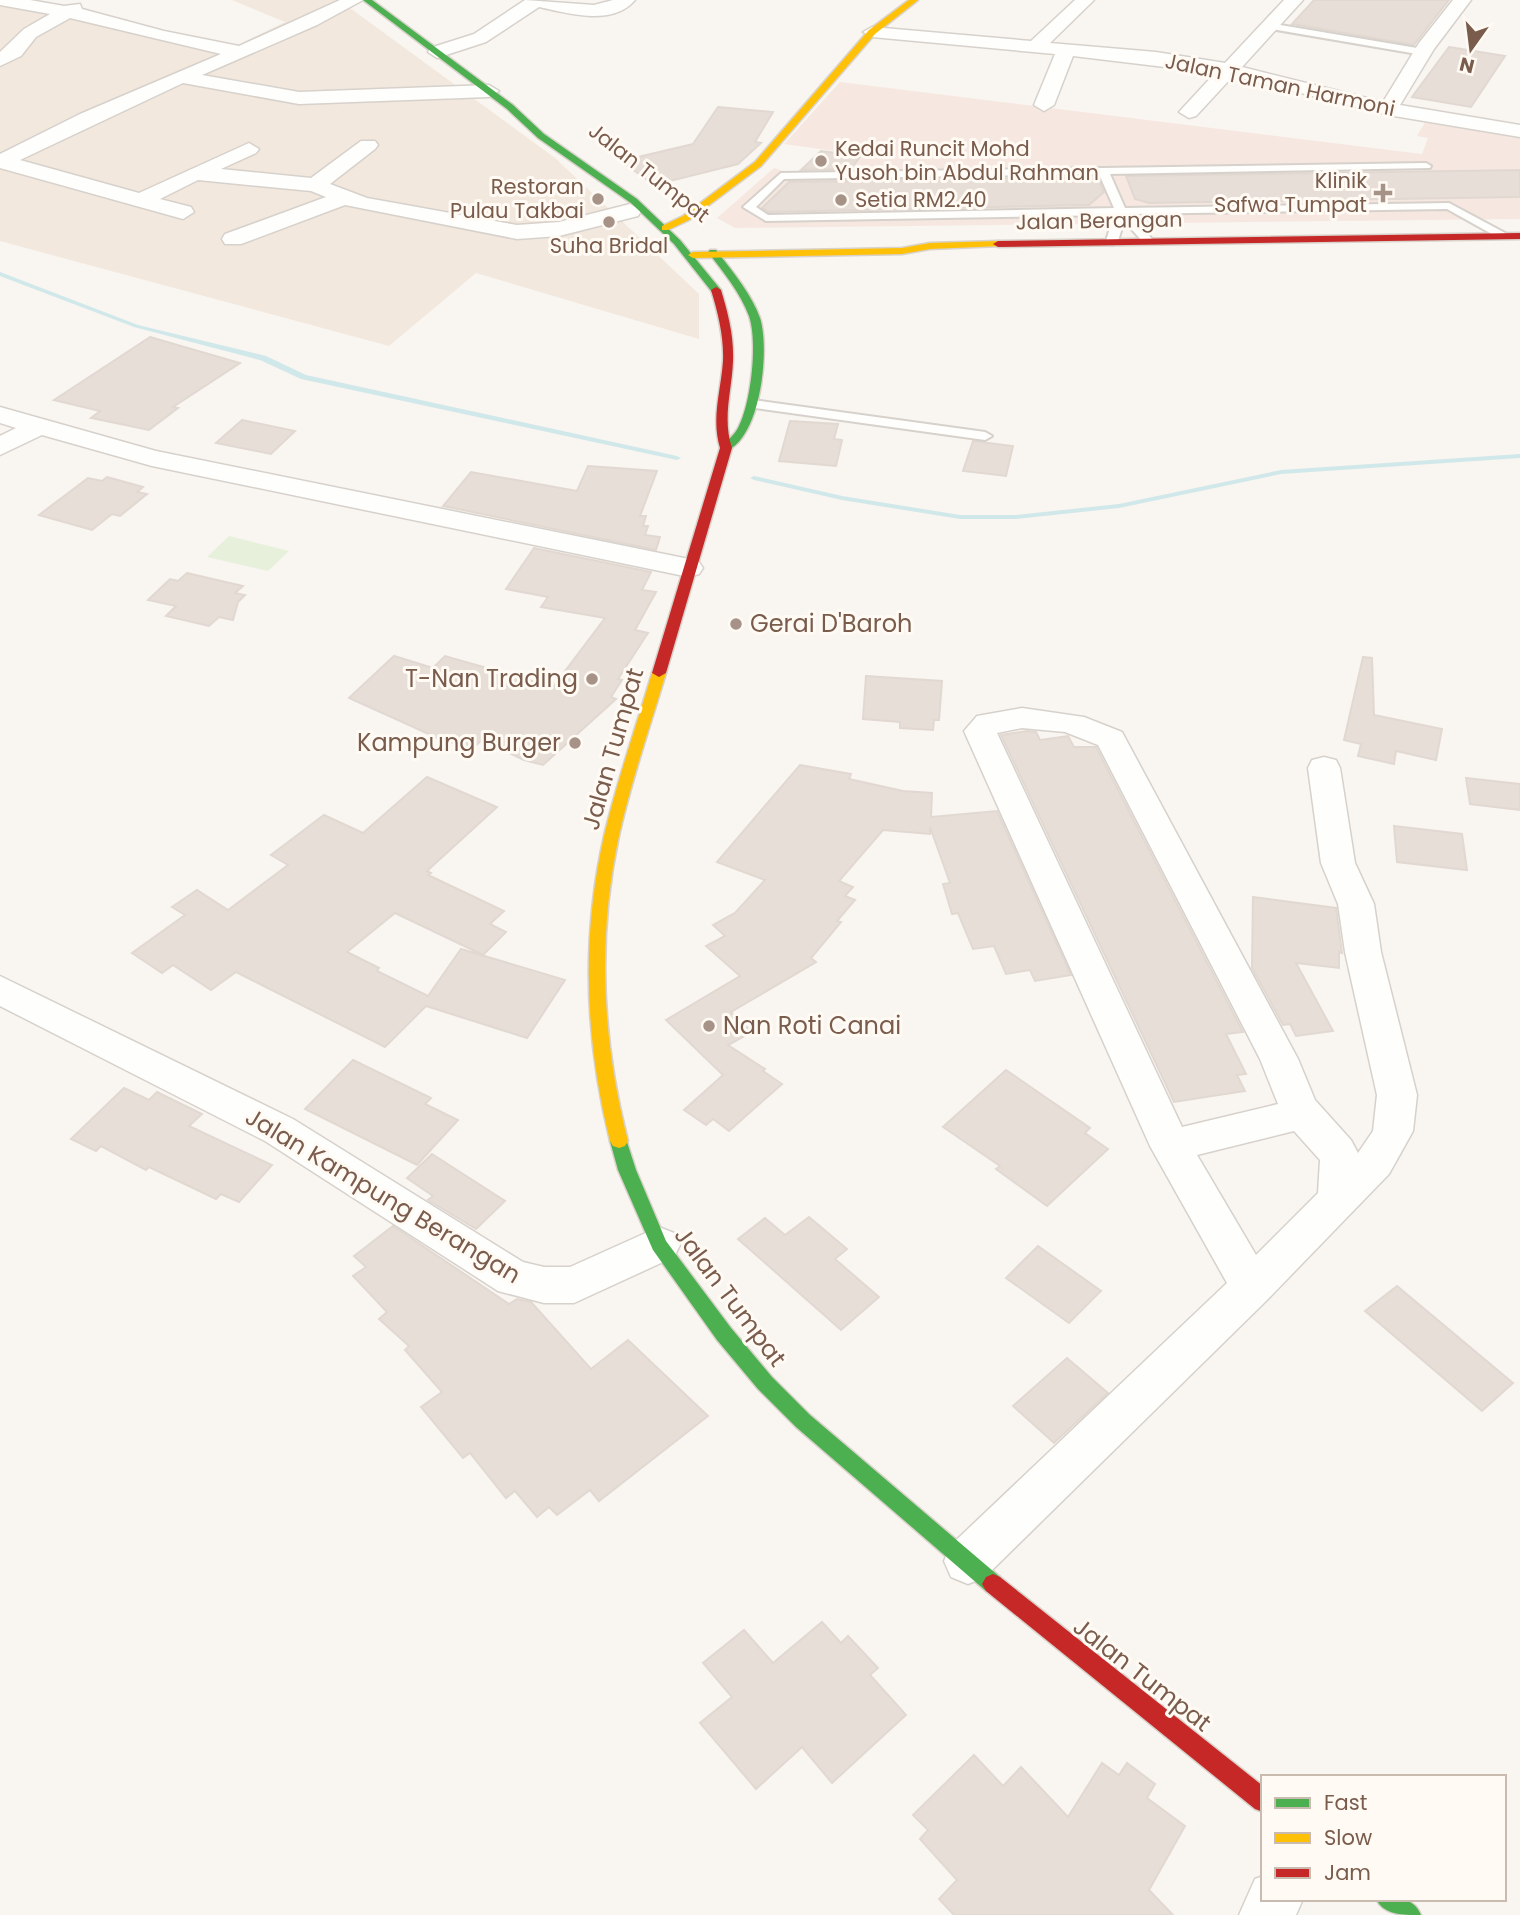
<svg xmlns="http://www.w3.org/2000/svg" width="1520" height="1915" font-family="Poppins,sans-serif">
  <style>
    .residential { fill: #f2e8de }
    .commercial { fill: #f6e8e1 }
    .green { fill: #e7f0db }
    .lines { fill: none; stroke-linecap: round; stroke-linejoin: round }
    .stream { fill: #d0e8ea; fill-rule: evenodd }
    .building { fill: #e6ded7; stroke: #e2d8d2; stroke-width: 2 }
    .lane-casing { stroke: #d7d1cb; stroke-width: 4 }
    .street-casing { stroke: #d7d1cb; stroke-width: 3 }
    .fast-casing { stroke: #d9d2cb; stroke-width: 3 }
    .slow-casing { stroke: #d9d2cb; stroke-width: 3 }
    .jam-casing { stroke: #d9d2cb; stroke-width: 3 }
    .lane { fill: #fefefd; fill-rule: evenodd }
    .street { fill: #fefefd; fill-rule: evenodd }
    .fast { fill: #4caf50; fill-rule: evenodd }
    .slow { fill: #ffc107; fill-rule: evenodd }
    .jam { fill: #c62828; fill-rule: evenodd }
    .poi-dot { fill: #a69286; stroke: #fffaf3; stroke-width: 2.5 }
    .labels { text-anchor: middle; stroke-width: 6; stroke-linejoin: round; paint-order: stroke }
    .far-street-label { font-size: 21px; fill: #7a5c4d; stroke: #fffaf3 }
    .far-poi-label { font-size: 21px; fill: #7a5c4d; stroke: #fffaf3; text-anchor: start }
    .poi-label { font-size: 24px; fill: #7a5c4d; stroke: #fffaf3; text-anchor: start }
    .street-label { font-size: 24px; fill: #7a5c4d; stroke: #fffaf3 }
  </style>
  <rect width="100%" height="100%" fill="#f9f5f0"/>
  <polygon class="residential" points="232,0 339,0 555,158 699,294 699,339 476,273 389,346 0,241 0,5 233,47 285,22"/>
  <polygon class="commercial" points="840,82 1422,154 1428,138 1417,136 1427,119 1520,134 1520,219 735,228 717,218 774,168 793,174 849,173 864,155 784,144"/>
  <polygon class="green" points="229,536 289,551 268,571 207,557"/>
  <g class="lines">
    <g class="stream">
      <polygon points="0,272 138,325 266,356 306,375 677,456 681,458 677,460 301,379 260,360 134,327 0,276"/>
      <polygon points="1520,454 1520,458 1281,474 1119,508 1016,519 960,519 842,500 754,480 750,478 754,476 842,496 960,515 1016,515 1119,504 1281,470"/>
    </g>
  </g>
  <g class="building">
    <polygon points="1314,0 1449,0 1414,45 1292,24"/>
    <polygon points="1449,47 1505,56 1471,107 1412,97"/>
    <polygon points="718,107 773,112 755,142 761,143 738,164 654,185 621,161 693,144"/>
    <polygon points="821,151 861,156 851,169 801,170"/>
    <polygon points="1520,170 1520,197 1149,203 1135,199 1126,176"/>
    <polygon points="1097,177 1104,192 1089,205 769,212 762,208 789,182"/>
    <polygon points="150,337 240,363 173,407 178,408 149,430 91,418 100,411 54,400"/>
    <polygon points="242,420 295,431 271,454 216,443"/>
    <polygon points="790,421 838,424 834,439 842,440 836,466 779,461"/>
    <polygon points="973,441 1013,446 1006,476 963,471"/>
    <polygon points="588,466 657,471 640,516 646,516 643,526 648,526 645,535 660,537 656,550 443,506 471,472 577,491"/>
    <polygon points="107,477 143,487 137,492 147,494 120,516 112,514 92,530 39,515 88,478 102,481"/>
    <polygon points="534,548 651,572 642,590 656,592 635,630 648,633 618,679 622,680 611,697 616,699 543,765 524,760 482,740 473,748 442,740 349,698 394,656 433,668 445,656 553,687 605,618 541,607 548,597 506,589"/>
    <polygon points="187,573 243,586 235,593 245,595 238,602 233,620 219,617 209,626 166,616 176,606 148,600 170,579 178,581"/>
    <polygon points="1363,657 1372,658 1374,715 1442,729 1436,760 1396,751 1394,764 1358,756 1361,744 1344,740"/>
    <polygon points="866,676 942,681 939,720 934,720 933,730 900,728 900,722 863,719"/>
    <polygon points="1027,731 1036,732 1040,740 1068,736 1074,747 1096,747 1243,1032 1226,1034 1246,1074 1237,1075 1245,1091 1174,1102 1001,735"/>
    <polygon points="800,765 851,774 849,779 903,791 932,793 931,817 997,811 1071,975 1035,981 1030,970 1006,974 994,946 973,949 958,913 952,914 943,884 950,883 930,827 930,834 883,830 839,881 853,887 845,896 855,900 837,921 841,922 811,958 816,962 731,1012 752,1032 728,1045 765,1069 763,1071 782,1084 729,1131 713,1119 706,1125 684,1110 723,1075 666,1020 740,976 706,946 725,936 713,925 735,913 765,880 717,862"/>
    <polygon points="427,777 497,807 427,871 431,873 428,875 504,911 490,924 506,932 483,955 395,913 347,952 379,968 377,971 428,996 461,949 565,980 527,1038 426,1006 385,1047 236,972 211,990 173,965 162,973 132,953 185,915 172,907 197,890 228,910 288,865 271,855 324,815 363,833"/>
    <polygon points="1466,778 1520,784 1520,810 1470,804"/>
    <polygon points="1394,826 1462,834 1467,870 1397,862"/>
    <polygon points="1253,897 1336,908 1342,953 1339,952 1339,968 1296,963 1333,1031 1296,1036 1290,1024 1283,1025 1252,968"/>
    <polygon points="353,1060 431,1098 425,1104 458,1120 417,1165 305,1109"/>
    <polygon points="1006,1070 1090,1128 1085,1133 1108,1149 1047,1206 996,1169 1000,1166 943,1127"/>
    <polygon points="124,1088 149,1100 157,1092 202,1114 189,1126 272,1165 239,1202 221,1194 216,1199 149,1167 146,1170 101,1146 96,1151 71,1139"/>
    <polygon points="432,1154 505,1201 476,1229 428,1200 433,1196 407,1178"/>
    <polygon points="809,1217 847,1249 835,1259 879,1297 841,1330 738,1239 765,1218 785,1235"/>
    <polygon points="393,1226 509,1304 517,1299 531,1302 591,1369 628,1340 708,1416 599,1501 590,1490 557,1515 549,1507 537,1517 515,1491 506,1498 470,1453 463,1458 421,1407 442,1392 405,1350 409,1346 379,1319 387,1312 353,1276 366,1267 354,1256"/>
    <polygon points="1038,1246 1101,1291 1069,1323 1006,1278"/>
    <polygon points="1397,1286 1513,1383 1482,1411 1365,1311"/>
    <polygon points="1067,1358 1108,1393 1054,1443 1013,1406"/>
    <polygon points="822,1622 841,1643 848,1636 878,1668 870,1675 906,1715 832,1783 802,1747 756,1789 700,1723 732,1697 703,1663 744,1630 773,1663"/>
    <polygon points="974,1755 1003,1786 1021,1767 1068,1817 1102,1763 1119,1775 1127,1763 1155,1784 1147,1798 1185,1826 1149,1890 1173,1915 954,1915 939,1899 957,1880 920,1839 928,1830 913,1815"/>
  </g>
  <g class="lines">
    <g class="lane-casing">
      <g id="lane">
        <polygon points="1268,23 1423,49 1428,52 1423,55 1265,28"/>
        <path d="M1426,163L1431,166L1430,168L1110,174L1125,208L1449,203L1507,234V238H1499L1447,209L1130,214L1153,240L1143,242L1124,221L1118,241L1112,245L1106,241L1114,215L766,221L743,207L781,173ZM1099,174L1114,208L768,215L756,207L784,179Z"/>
        <polygon points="753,400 985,432 992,436 985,440 748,407 748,401"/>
      </g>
    </g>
    <g class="street-casing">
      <g id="street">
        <polygon points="0,0 30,0 64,6 80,4 82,9 164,31 239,46 340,0 363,0 317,25 202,75 299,92 489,85 499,91 489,97 299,104 183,83 20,160 139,193 249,143 259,149 256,153 221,169 311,178 361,141 375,141 378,145 375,149 330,184 367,198 517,225 559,222 630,204 641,211 638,216 559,236 517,239 345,205 241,244 225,244 222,239 225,234 326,197 311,191 198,180 160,199 191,207 194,212 183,219 0,168 0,154 80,114 221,54 70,18 36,37 21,56 0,66 0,52 24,29 50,14 0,5"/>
        <path d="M525,0L594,5L613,0H635C612,27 567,13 539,7L486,42L437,58L428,52L430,48L474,34Z"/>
        <polygon points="1075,0 1094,0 1050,43 1156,52 1225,63 1284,0 1303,0 1242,67 1383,102 1419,43 1453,0 1471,0 1434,49 1400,105 1520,125 1520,137 1388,115 1233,76 1196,116 1189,118 1179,112 1215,73 1073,56 1054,105 1044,111 1034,105 1055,54 872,37 863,32 872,27 1031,41"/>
        <polygon points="0,407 156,451 689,559 699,562 703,568 699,574 689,577 152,466 42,435 0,455 0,436 16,428 0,423"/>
        <path d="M1022,708L1084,717L1122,732L1298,1059L1315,1100L1351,1140L1358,1153L1373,1131L1377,1095L1345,952L1338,904L1321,863L1308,768L1312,760L1324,757L1336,760L1340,768L1355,863L1374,904L1381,952L1417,1095L1413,1131L1389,1174L1267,1300L985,1577L968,1584L951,1577L944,1561L951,1545L1227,1283L1150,1146L964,731L977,716ZM1022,728L1065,732L1098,745L1260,1059L1278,1104L1182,1127L997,733ZM1294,1131L1320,1160L1318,1193L1256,1255L1197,1155Z"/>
        <polygon points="0,976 293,1119 523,1262 544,1267 570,1267 659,1227 674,1233 680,1245 674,1257 574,1303 544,1303 498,1291 265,1141 0,1006"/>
        <polygon points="1263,1876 1263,1899 1303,1899 1296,1915 1239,1915 1255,1879"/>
      </g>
    </g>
    <g class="fast-casing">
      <g id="fast">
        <polygon points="363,0 372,0 513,105 544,134 637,199 680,240 721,290 720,292 712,292 674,244 631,203 538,138 507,109"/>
        <path d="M710,250H716C732,271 751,293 760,318C770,349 761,438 726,451L720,448C726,441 734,436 738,428C751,404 758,342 749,316C740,292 723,272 708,252Z"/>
        <polygon points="619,1134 625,1136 636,1170 666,1241 731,1328 772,1377 810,1415 1000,1577 1004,1584 1000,1591 993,1594 986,1591 796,1427 758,1389 717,1340 653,1250 618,1170 610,1141 613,1136"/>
        <path d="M1376,1899C1395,1899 1413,1895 1421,1915C1402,1915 1384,1915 1376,1899Z"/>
      </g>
    </g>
    <g class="slow-casing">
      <g id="slow">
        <polygon points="909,0 918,0 875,34 761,166 689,220 668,230 662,230 662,226 683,216 755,162 869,30"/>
        <polygon points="998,241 1001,242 1001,246 930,249 902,254 693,258 688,255 693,252 902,248 930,243"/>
        <path d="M659,669L666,673C650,727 631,781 619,836C597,938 602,1040 628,1141L625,1146L619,1148L613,1146L610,1141C585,1040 581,938 604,836C617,781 636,727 652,673Z"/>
      </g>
    </g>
    <g class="jam-casing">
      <g id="jam">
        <polygon points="1520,233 1520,239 998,247 993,244 998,241"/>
        <path d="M716,287L721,290C728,313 734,336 733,361C732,391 722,418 732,448L666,673L659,677L652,673L720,448C711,418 721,391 723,361C724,337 718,313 711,290Z"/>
        <polygon points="993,1574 1000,1577 1263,1786 1263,1812 1255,1809 986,1591 982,1584 986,1577"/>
      </g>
    </g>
    <use href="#lane" class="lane"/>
    <use href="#street" class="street"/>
    <use href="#fast" class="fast"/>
    <use href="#slow" class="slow"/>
    <use href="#jam" class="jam"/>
  </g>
  <g class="poi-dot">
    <circle cx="821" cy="161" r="7"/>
    <path d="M1379.5 182.5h7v7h7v7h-7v7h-7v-7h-7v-7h7z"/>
    <circle cx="598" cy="199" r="7"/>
    <circle cx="841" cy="200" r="7"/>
    <circle cx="609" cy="222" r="7"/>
    <circle cx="736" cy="624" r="7"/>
    <circle cx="592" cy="679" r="7"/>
    <circle cx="575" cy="743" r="7"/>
    <circle cx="709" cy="1026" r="7"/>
  </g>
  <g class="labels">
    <g class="far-street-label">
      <text transform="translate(1280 85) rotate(12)" y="7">Jalan Taman Harmoni</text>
      <text transform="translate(649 173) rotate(38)" y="7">Jalan Tumpat</text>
      <text transform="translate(1099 221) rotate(-1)" y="7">Jalan Berangan</text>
    </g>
    <g class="far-poi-label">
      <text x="835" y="156">Kedai Runcit Mohd<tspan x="835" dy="24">Yusoh bin Abdul Rahman</tspan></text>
      <text x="1367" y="188" text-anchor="end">Klinik<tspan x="1367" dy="24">Safwa Tumpat</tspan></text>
      <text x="584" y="194" text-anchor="end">Restoran<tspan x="584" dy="24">Pulau Takbai</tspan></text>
      <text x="855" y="207">Setia RM2.40</text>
      <text x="609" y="253" text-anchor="middle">Suha Bridal</text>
    </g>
    <g class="poi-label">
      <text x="750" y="632">Gerai D'Baroh</text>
      <text x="578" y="687" text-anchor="end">T-Nan Trading</text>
      <text x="561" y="751" text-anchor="end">Kampung Burger</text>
      <text x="723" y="1034">Nan Roti Canai</text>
    </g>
    <g class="street-label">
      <text transform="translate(613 749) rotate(-74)" y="8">Jalan Tumpat</text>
      <text transform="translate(383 1196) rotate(31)" y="8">Jalan Kampung Berangan</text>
      <text transform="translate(730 1297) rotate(53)" y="8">Jalan Tumpat</text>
      <text transform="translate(1142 1675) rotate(38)" y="8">Jalan Tumpat</text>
    </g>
  </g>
  <rect x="1261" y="1775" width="245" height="126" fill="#fffaf3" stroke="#cabbb1" stroke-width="2"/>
  <rect x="1275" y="1798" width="35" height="10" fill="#4caf50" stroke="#cabbb1" stroke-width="2"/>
  <text x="1324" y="1810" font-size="21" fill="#7a5c4d">Fast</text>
  <rect x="1275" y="1833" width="35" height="10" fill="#ffc107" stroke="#cabbb1" stroke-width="2"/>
  <text x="1324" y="1845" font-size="21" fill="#7a5c4d">Slow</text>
  <rect x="1275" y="1868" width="35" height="10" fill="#c62828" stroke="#cabbb1" stroke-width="2"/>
  <text x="1324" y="1880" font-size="21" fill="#7a5c4d">Jam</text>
  <g transform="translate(1471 49) rotate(194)" stroke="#fffaf3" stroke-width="5" paint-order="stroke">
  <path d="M0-5L12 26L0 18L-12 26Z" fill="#7a5c4d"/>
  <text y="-10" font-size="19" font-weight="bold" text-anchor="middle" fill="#7a5c4d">N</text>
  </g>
</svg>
